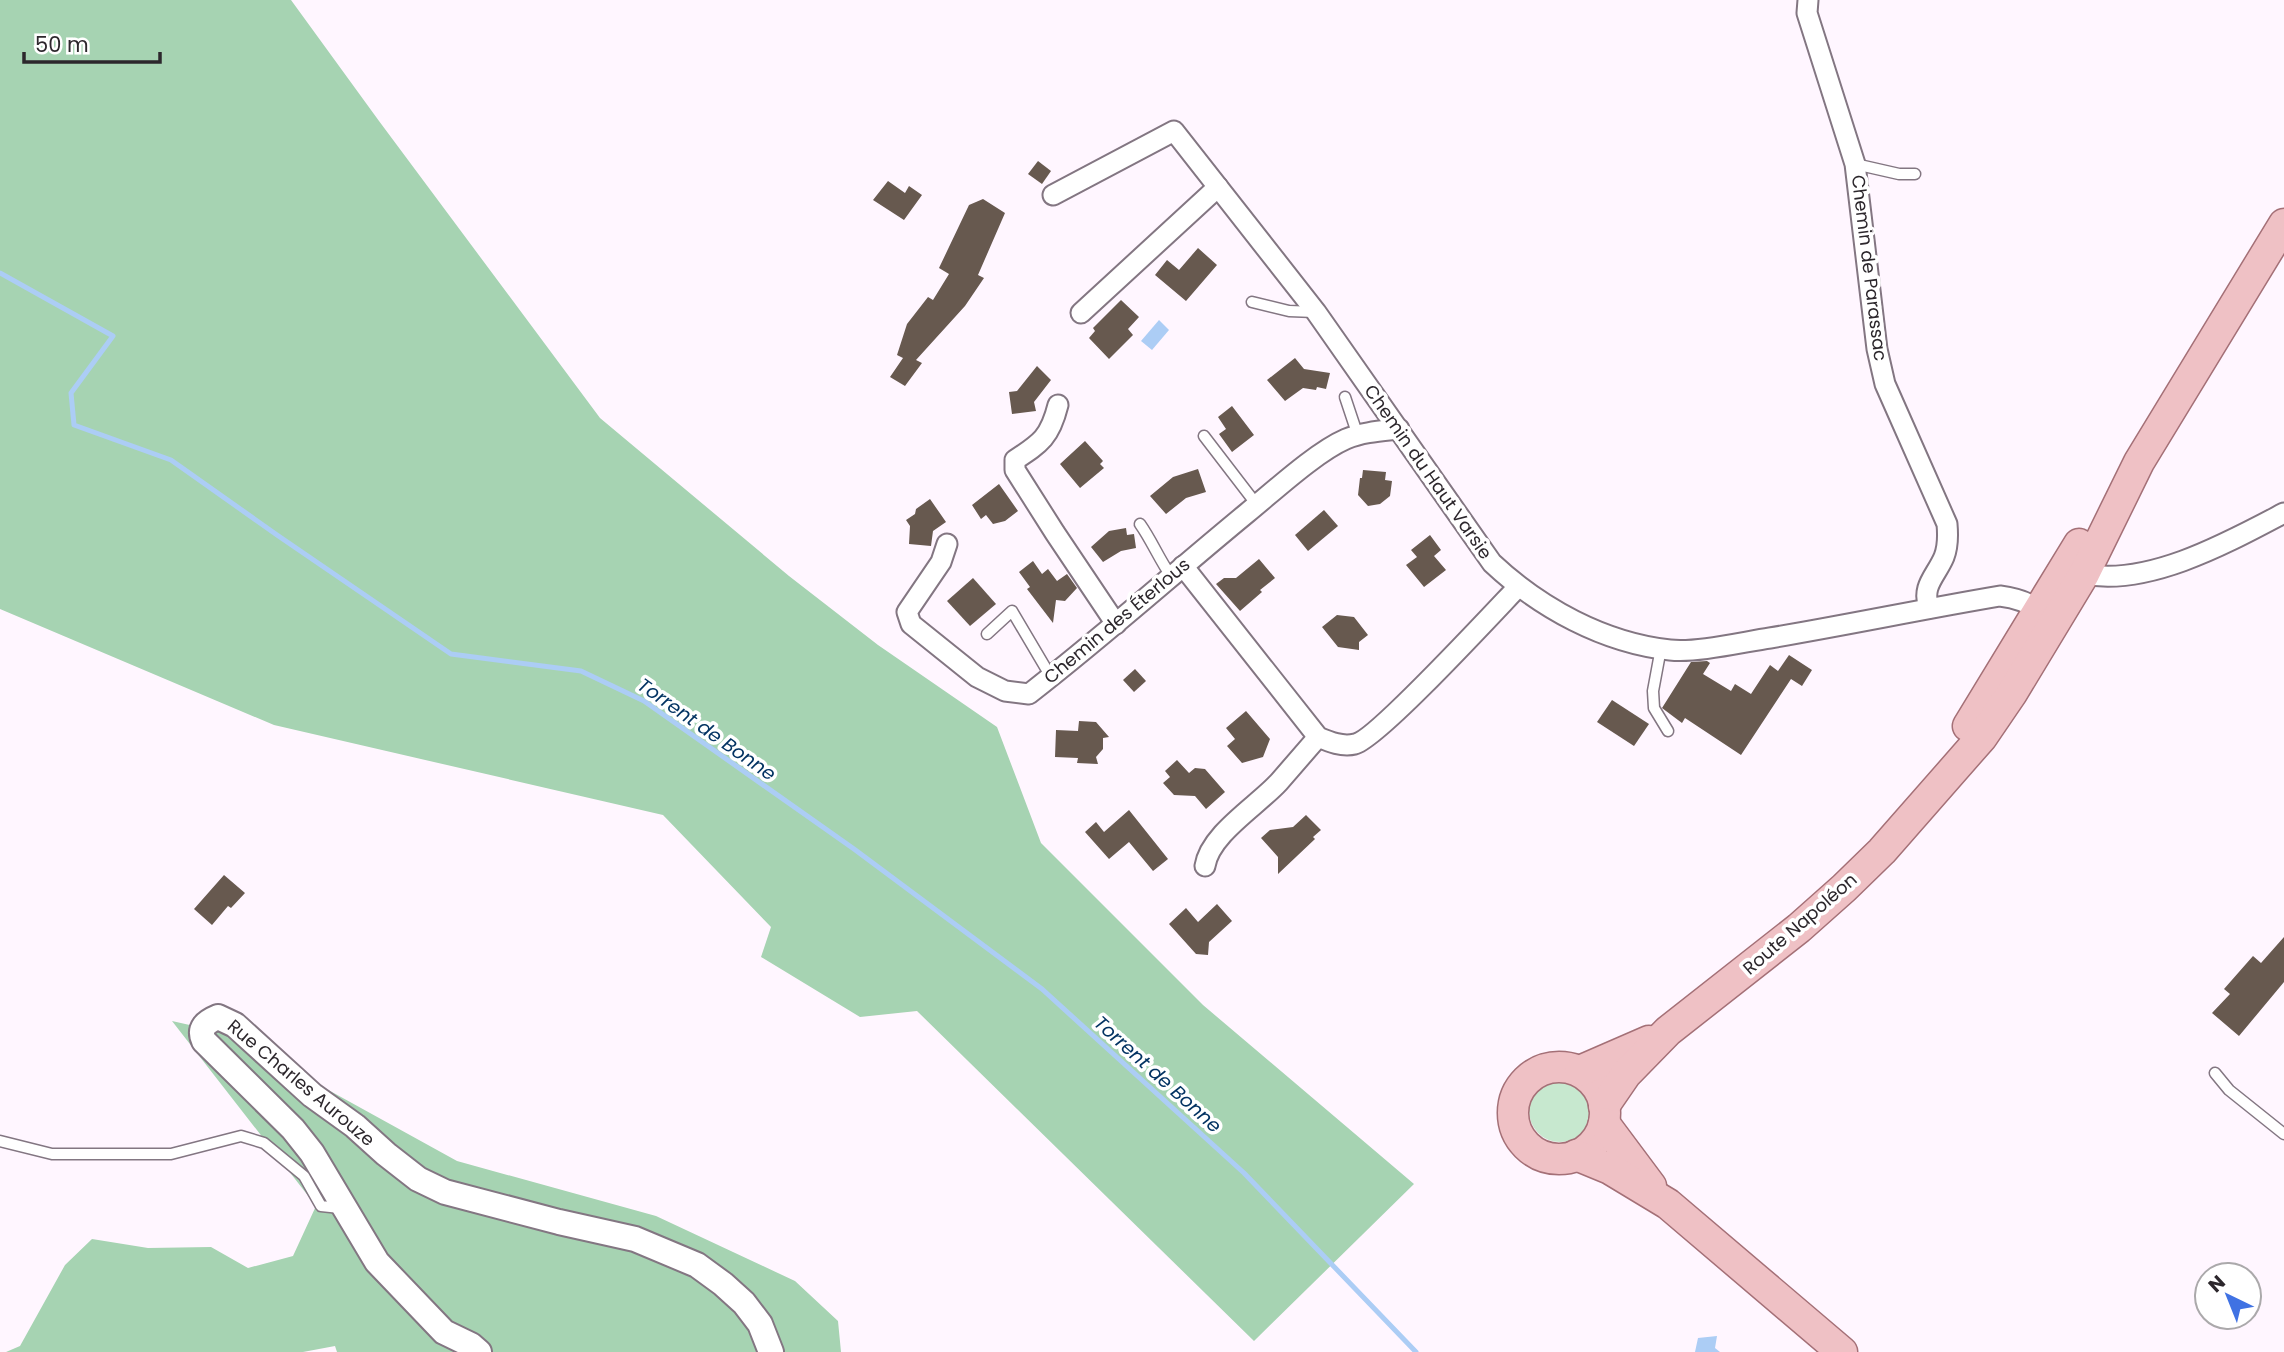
<svg xmlns="http://www.w3.org/2000/svg" width="2284" height="1352" font-family="Poppins,sans-serif">
  <style>
    .green { fill: #c7e8cf }
    .forest { fill: #a6d3b2 }
    .water { fill: #accdf5 }
    .lines { fill: none; stroke-linecap: round; stroke-linejoin: round }
    .stream { stroke: #accdf5; stroke-width: 5 }
    .building { fill: #67594f }
    .service-casing { stroke: #837682; stroke-width: 13 }
    .minor-casing { stroke: #837682; stroke-width: 23 }
    .tertiary-casing { stroke: #837682; stroke-width: 28 }
    .primary-casing { stroke: #a47077; stroke-width: 33 }
    .service { stroke: #fff; stroke-width: 10 }
    .minor { stroke: #fff; stroke-width: 19 }
    .tertiary { stroke: #fff; stroke-width: 24 }
    .primary { stroke: #efc1c5; stroke-width: 30 }
    .labels { text-anchor: middle; stroke-width: 7; stroke-linejoin: round; paint-order: stroke }
    .street-label { font-size: 18px; fill: #2c272c; stroke: #fff }
    .water-label { font-size: 19px; font-style: italic; fill: #033362; stroke: #fff }
  </style>
  <rect width="100%" height="100%" fill="#fff6ff"/>
  <circle class="green" cx="1560" cy="1111" r="31"/>
  <g class="forest">
    <polygon points="0,0 291,0 379,121 600,418 789,576 878,645 997,727 1041,843 1203,1005 1414,1184 1254,1341 917,1011 860,1017 761,957 771,927 663,815 274,725 0,609"/>
    <polygon points="172,1021 225,1033 457,1161 656,1216 795,1281 838,1321 841,1352 337,1352 335,1346 303,1352 6,1352 20,1346 65,1265 92,1239 148,1248 211,1247 248,1268 293,1256 316,1206"/>
  </g>
  <g class="water">
    <polygon points="1159,320 1169,330 1152,350 1141,341"/>
    <polygon points="1717,1336 1715,1348 1720,1352 1695,1352 1698,1338"/>
  </g>
  <g class="lines">
    <polyline class="stream" points="0,273 113,336 71,393 74,425 171,460 277,535 451,654 581,671 644,701 854,849 1042,989 1244,1173 1416,1352"/>
  </g>
  <g class="building">
    <polygon points="1038,161 1051,171 1042,184 1028,174"/>
    <polygon points="888,181 905,193 909,186 922,195 904,220 873,200"/>
    <polygon points="983,199 1005,213 978,275 984,278 965,306 916,360 922,363 905,386 890,377 903,358 897,355 907,324 928,297 933,300 949,274 939,268 969,205"/>
    <polygon points="1198,248 1217,265 1186,301 1155,275 1167,260 1179,270"/>
    <polygon points="1121,300 1139,317 1128,329 1133,335 1109,359 1089,338 1095,331 1093,328"/>
    <polygon points="1295,358 1304,369 1330,373 1326,389 1317,387 1316,390 1303,388 1285,401 1267,380"/>
    <polygon points="1037,366 1051,380 1034,402 1036,411 1012,414 1009,392 1017,391"/>
    <polygon points="1232,406 1254,435 1232,452 1219,434 1226,429 1218,417"/>
    <polygon points="1085,441 1103,461 1100,464 1104,468 1080,488 1060,464"/>
    <polygon points="1198,469 1206,492 1186,498 1166,514 1150,496 1173,477"/>
    <polygon points="1363,470 1386,472 1385,480 1392,481 1390,496 1380,504 1368,506 1358,495 1360,478 1362,478"/>
    <polygon points="999,484 1018,511 1005,521 993,524 986,515 981,519 972,505"/>
    <polygon points="930,499 946,522 933,531 931,546 909,544 910,526 906,520 915,514 916,509"/>
    <polygon points="1324,510 1338,526 1308,551 1295,535"/>
    <polygon points="1126,528 1127,535 1134,534 1136,548 1121,551 1103,562 1091,547 1109,531"/>
    <polygon points="1430,535 1441,550 1434,556 1446,570 1424,587 1406,565 1417,557 1411,550"/>
    <polygon points="1259,559 1275,578 1260,590 1262,592 1240,611 1216,584 1224,578 1236,578"/>
    <polygon points="1033,561 1042,574 1048,569 1057,581 1067,574 1077,588 1065,601 1056,600 1053,623 1027,589 1030,587 1019,572"/>
    <polygon points="973,578 996,604 970,626 947,601"/>
    <polygon points="1337,615 1354,617 1368,635 1359,642 1359,650 1338,647 1322,627"/>
    <polygon points="1789,655 1812,670 1802,686 1791,679 1741,755 1685,718 1682,723 1662,708 1691,662 1707,661 1710,663 1703,674 1731,691 1735,684 1751,694 1770,665 1778,671"/>
    <polygon points="1135,669 1146,681 1134,692 1123,680"/>
    <polygon points="1612,700 1649,724 1634,746 1597,722"/>
    <polygon points="1246,711 1270,739 1263,757 1242,763 1227,746 1235,739 1226,728"/>
    <polygon points="1079,721 1096,722 1109,737 1103,738 1103,749 1096,757 1098,764 1077,763 1078,758 1055,757 1056,730 1078,731"/>
    <polygon points="1177,760 1189,773 1195,768 1205,769 1225,792 1206,809 1195,796 1174,795 1163,783 1170,777 1165,771"/>
    <polygon points="1129,810 1168,859 1153,871 1129,842 1109,859 1085,832 1096,822 1104,832"/>
    <polygon points="1306,815 1321,830 1313,837 1315,839 1278,874 1278,857 1261,838 1270,830 1293,827"/>
    <polygon points="224,875 245,893 231,908 228,906 212,925 194,909"/>
    <polygon points="1217,904 1232,921 1209,942 1208,955 1196,954 1169,924 1186,908 1198,922"/>
    <polygon points="2284,937 2284,982 2239,1036 2212,1013 2230,994 2224,989 2253,956 2261,963"/>
  </g>
  <g class="lines">
    <g class="service-casing">
      <g id="service">
        <polyline points="1855,164 1899,174 1915,174"/>
        <polyline points="1252,302 1289,311 1315,312"/>
        <polyline points="1345,397 1358,436"/>
        <polyline points="1204,436 1257,505"/>
        <path d="M1140,524C1152,541 1159,559 1171,576"/>
        <polyline points="987,634 1012,611 1051,677"/>
        <polyline points="1661,648 1653,691 1654,708 1668,731"/>
        <polyline points="2215,1073 2229,1090 2284,1134"/>
        <polyline points="0,1141 52,1154 171,1154 241,1136 264,1143 304,1176 321,1206 340,1208"/>
      </g>
    </g>
    <g class="minor-casing">
      <g id="minor">
        <path d="M1808,0L1807,13L1855,164L1877,349L1885,384L1947,524C1948,535 1948,547 1944,557C1936,576 1921,586 1929,608"/>
        <path d="M1053,195L1174,131L1316,312L1492,563C1540,608 1604,643 1670,650C1697,653 1743,642 1770,638C1847,625 1923,609 2000,596C2016,598 2030,602 2043,613L2044,617"/>
        <polyline points="1081,313 1218,187"/>
        <path d="M1058,405C1050,437 1041,443 1015,460V470L1055,533L1116,624"/>
        <path d="M947,544L941,562L907,612L911,624L977,677L1005,691L1029,694C1104,636 1174,573 1247,513C1274,491 1316,452 1346,439C1363,432 1381,431 1399,429"/>
        <path d="M1183,566L1318,737C1330,742 1342,747 1355,744C1376,740 1495,611 1518,587"/>
        <path d="M2084,574C2148,587 2229,542 2284,513"/>
        <path d="M1205,866C1210,834 1257,806 1279,782C1292,767 1305,752 1318,737"/>
      </g>
    </g>
    <g class="tertiary-casing">
      <path id="tertiary" d="M479,1352L471,1345L444,1332L377,1262L312,1153L293,1129L204,1041C198,1028 206,1022 218,1017L235,1025L312,1095L355,1126L386,1154L418,1179L445,1192L559,1222L635,1239L697,1265L723,1284L744,1303L760,1324L771,1352"/>
    </g>
    <g class="primary-casing">
      <g id="primary">
        <polyline points="1968,726 2079,544"/>
        <circle cx="1559" cy="1113" r="46"/>
        <polyline points="1580,1071 1649,1041"/>
        <polyline points="1604,1106 1626,1074 1668,1031 1799,928 1844,888 1882,851 1982,737 2012,693 2084,574 2139,462 2284,224"/>
        <polyline points="1604,1123 1651,1186"/>
        <polyline points="1576,1155 1610,1169 1668,1204 1842,1352"/>
      </g>
    </g>
    <use href="#service" class="service"/>
    <use href="#minor" class="minor"/>
    <use href="#tertiary" class="tertiary"/>
    <use href="#primary" class="primary"/>
  </g>
  <g class="labels">
    <g class="street-label">
      <text transform="translate(1869 268) rotate(83)" y="6">Chemin de Parassac</text>
      <text transform="translate(1428 472) rotate(55)" y="6">Chemin du Haut Varsie</text>
      <text transform="translate(1117 621) rotate(-40)" y="6">Chemin des Éterlous</text>
      <text transform="translate(1800 924) rotate(-41)" y="6">Route Napoléon</text>
      <text transform="translate(301 1083) rotate(40)" y="6">Rue Charles Aurouze</text>
    </g>
    <g class="water-label">
      <text transform="translate(707 729) rotate(35)" y="7">Torrent de Bonne</text>
      <text transform="translate(1158 1074) rotate(42)" y="7">Torrent de Bonne</text>
    </g>
  </g>
  <g transform="translate(2228 1296) rotate(317)"><circle r="33" fill="#ffffff" stroke="#aba9ab" stroke-width="2"/>
  <path d="M0-5L12 26L0 18L-12 26Z" fill="#4072e3"/>
  <text y="-10" font-size="19" font-weight="bold" text-anchor="middle" fill="#2c272c">N</text>
  </g>
  <path d="M24 52v10h136v-10" fill="none" stroke="#2c272c" stroke-width="3.5"/>
  <text x="35" y="52" font-size="21" fill="#2c272c" stroke="#ffffff" stroke-width="5" paint-order="stroke">50 m</text>
</svg>
